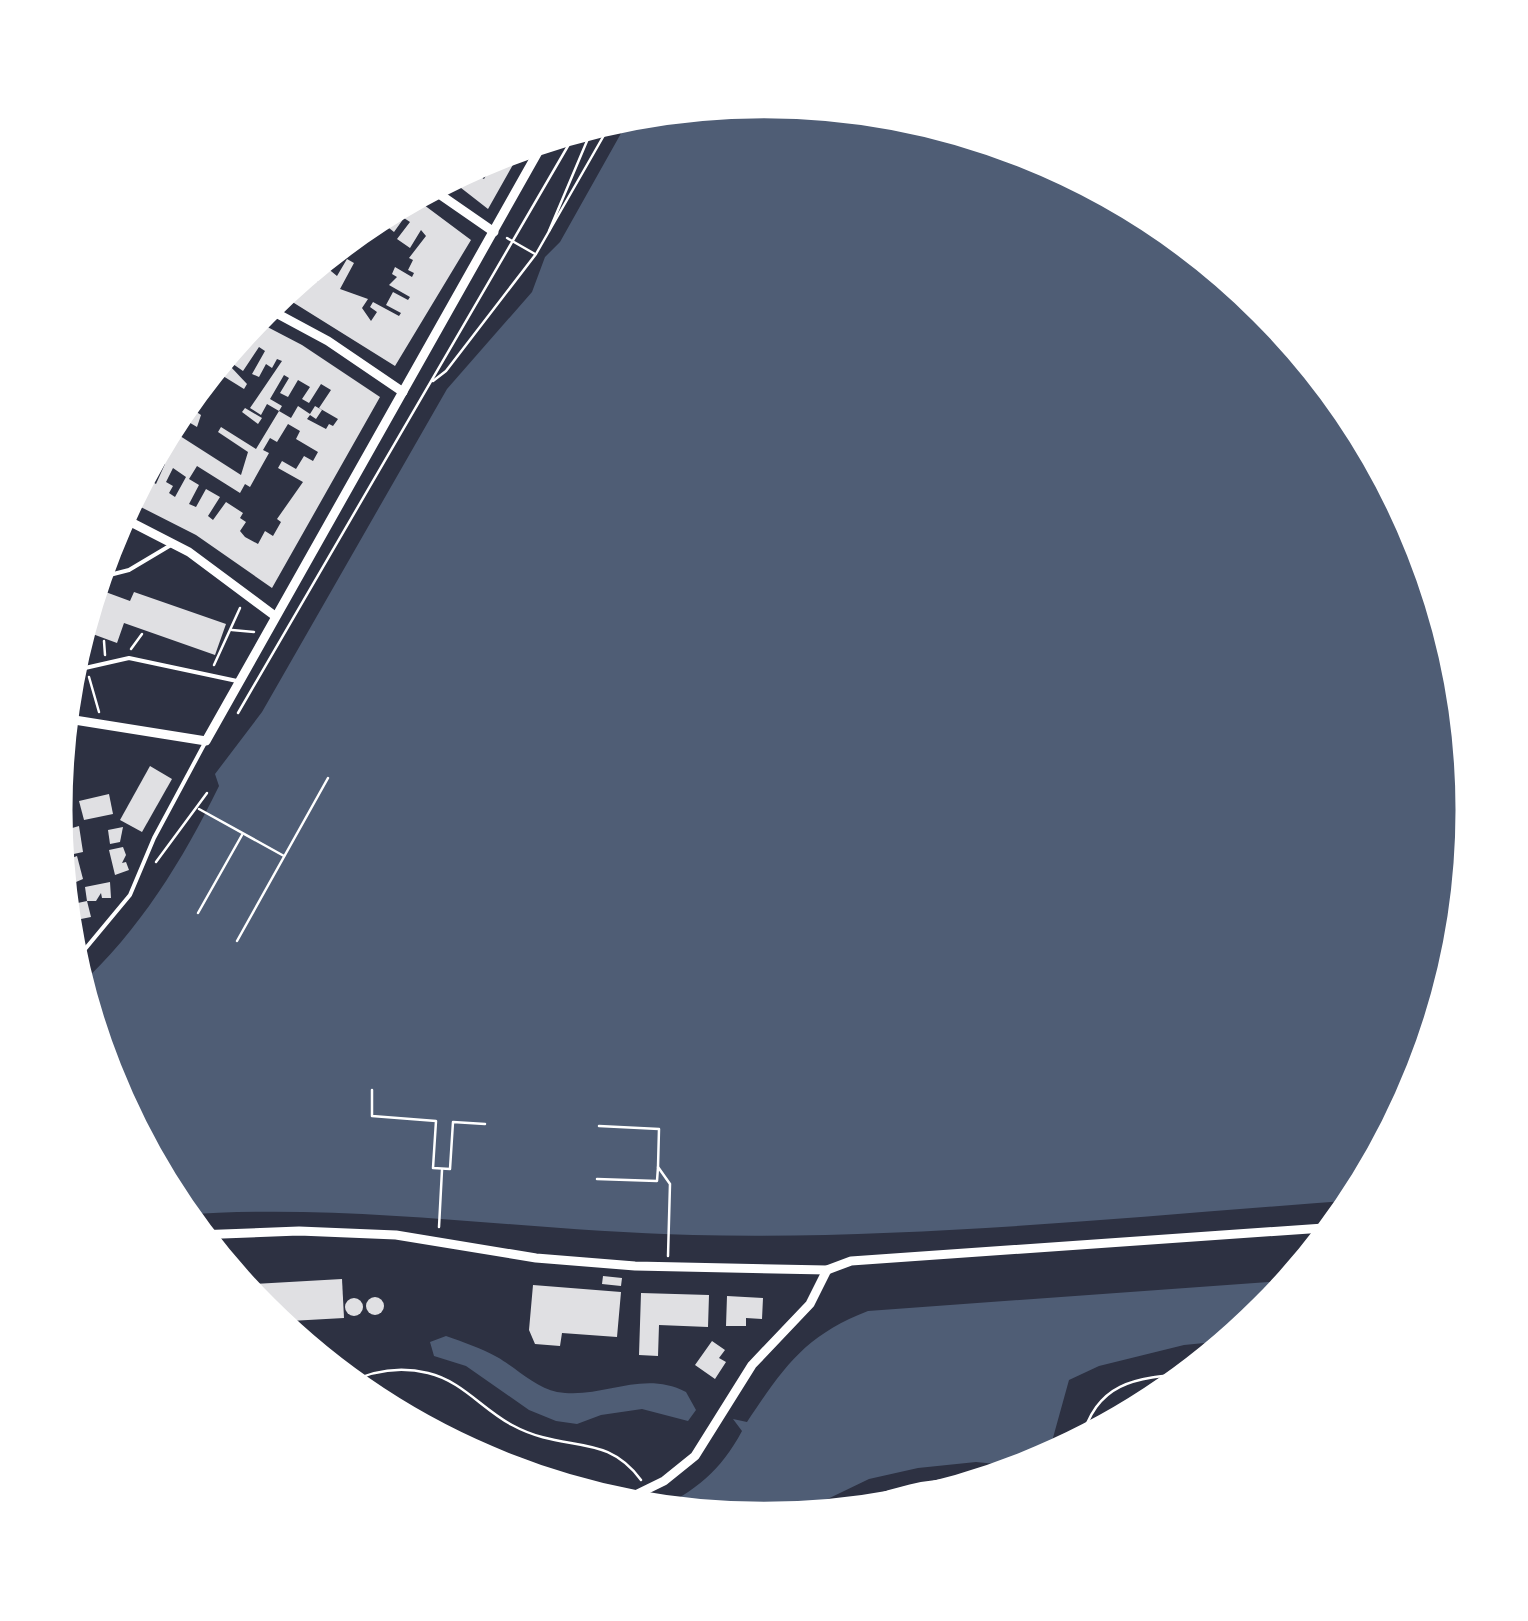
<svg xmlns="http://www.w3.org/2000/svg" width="1528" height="1621" font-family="'Open Sans',sans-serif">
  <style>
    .water { fill: #4f5d75 }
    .building { fill: #e0e0e3; fill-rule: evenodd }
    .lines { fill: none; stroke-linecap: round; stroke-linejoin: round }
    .path { stroke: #fff; stroke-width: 2.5 }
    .service { stroke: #fff; stroke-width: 4 }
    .minor { stroke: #fff; stroke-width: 9 }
    .rim { fill: none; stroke: #fff; stroke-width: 5 }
  </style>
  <rect width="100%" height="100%" fill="#2d3142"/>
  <g class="water">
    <path d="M765,99L903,113L1037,153L1160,219L1268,308L1356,416L1422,539L1462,672L1475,810L1462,950L1421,1083L1358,1200C1138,1216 915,1240 693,1235C521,1231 353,1202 180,1215L106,1082L78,987C139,931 183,860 219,786L215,774L262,712L447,389L532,292L545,257L560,242L633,112Z"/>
    <path d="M1295,1280L1267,1314L1235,1340L1184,1345L1099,1366L1069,1380L1046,1463L1036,1468L976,1462L918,1468L869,1479L784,1520L655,1511C696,1490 720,1472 742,1431L733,1419L747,1422C783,1368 805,1335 868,1311Z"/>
    <path d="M446,1336C463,1342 481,1348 497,1357C515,1367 536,1388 557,1392C602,1400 641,1369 686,1392L696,1410L688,1421L642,1409L601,1415L577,1424L556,1421L529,1410L466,1366L434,1356L430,1342Z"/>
  </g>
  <g class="building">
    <polygon points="508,148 519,154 488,209 447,177 485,157 488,160 479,176 484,179 494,162 489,159 493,153"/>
    <polygon points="412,196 471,240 395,366 278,293 322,257 311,279 317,282 326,267 337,276 347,259 354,263 340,289 368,299 362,308 371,321 377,312 370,307 373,302 399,316 401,313 386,305 393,292 408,300 410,297 389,285 397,277 392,274 395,267 412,277 414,273 408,270 413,260 409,258 426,236 421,230 410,248 397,239 410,222 404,218 394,232 389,228 399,214 394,210 381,228 374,224 383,211"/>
    <path d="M252,319L302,345L380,397L272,588L196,535L127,500L138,479L142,481L148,461L154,464L149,480L156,484L165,464L151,455L166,427L241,475L248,452L218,432L221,427L256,449L279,411L267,404L261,415L250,408L282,361L277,359L272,368L266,364L259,377L252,374L265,351L259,347L243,371L233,364L246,341L240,338L228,361L220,357ZM284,375L289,378L280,393L288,397L298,380L310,387L302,399L309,403L321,384L331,390L319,408L338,419L333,426L329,424L326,429L307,419L310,415L316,419L322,410L315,406L310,414L298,406L291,418L279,411L282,406L270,399ZM288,424L300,431L296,439L318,452L313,461L304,456L296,469L282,461L278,468L303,482L277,519L281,522L273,536L265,531L258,544L245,537L240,531L246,522L240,518L243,513L226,502L213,520L208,516L220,497L206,489L196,507L189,504L199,485L189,479L197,466L240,493L245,484L250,487L269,453L263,450L270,438L277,442ZM173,468L186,477L175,497L169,493L173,486L166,482Z"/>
    <polygon points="230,366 247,384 244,389 223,376"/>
    <polygon points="183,403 201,415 197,427 175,414"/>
    <polygon points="245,408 262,418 258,424 242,412"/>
    <polygon points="92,587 130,601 134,592 226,624 215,655 124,623 117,643 79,629"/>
    <polygon points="150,766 172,779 142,832 120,820"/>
    <polygon points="109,794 113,814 84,820 79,801"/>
    <polygon points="79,826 83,852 69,855 62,831"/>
    <polygon points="123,827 120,842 110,844 108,830"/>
    <polygon points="123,847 126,855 122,863 126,862 129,870 115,875 109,850"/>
    <polygon points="77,856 83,879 69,885 62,862"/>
    <polygon points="110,882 111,898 102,898 101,893 96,901 87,901 85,887"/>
    <polygon points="87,901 91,917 76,920 73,904"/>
    <polygon points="234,1258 234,1270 228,1274 218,1259"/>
    <polygon points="603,1276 622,1278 621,1286 602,1284"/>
    <polygon points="342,1279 344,1318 272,1322 237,1285"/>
    <polygon points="533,1285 621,1292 617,1337 562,1333 560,1346 535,1344 529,1330"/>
    <polygon points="641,1293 709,1295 708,1327 659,1325 658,1356 639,1355"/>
    <polygon points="727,1296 763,1298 762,1319 746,1318 746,1326 726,1326"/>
    <circle cx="375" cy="1306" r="9"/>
    <circle cx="354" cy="1307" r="9"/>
    <polygon points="712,1341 725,1350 719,1358 726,1362 715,1379 695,1365"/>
  </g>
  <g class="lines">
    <g class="path">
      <polyline points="549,231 595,122"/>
      <polyline points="507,238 535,254"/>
      <polyline points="433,381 446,371 536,254 615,116"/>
      <polyline points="232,630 254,632"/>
      <polyline points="104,641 105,655"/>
      <polyline points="74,646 81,661"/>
      <polyline points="131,649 142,634"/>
      <polyline points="214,665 240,608"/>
      <polyline points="67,669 77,672"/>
      <polyline points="89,677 99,712"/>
      <polyline points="238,713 579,127"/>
      <polyline points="199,809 284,856"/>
      <polyline points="156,862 207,793"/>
      <polyline points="198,913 242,835"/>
      <polyline points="237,941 328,778"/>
      <polyline points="372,1090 372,1116 436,1121 433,1168 450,1169 453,1122 485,1124"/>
      <polyline points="599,1126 659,1129 658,1167 670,1184 668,1256"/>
      <polyline points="597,1179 657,1181 658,1167"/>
      <polyline points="439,1227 442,1170"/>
      <path d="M346,1384C373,1370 399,1366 428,1373C462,1381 482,1409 512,1425C565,1454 605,1431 641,1480"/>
      <polyline points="1086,1425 1120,1423"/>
      <path d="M1080,1444C1097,1380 1134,1378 1195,1373"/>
      <polyline points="652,1500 659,1512"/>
      <polyline points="886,1510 889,1500 909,1506"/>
      <path d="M829,1516C884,1488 934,1475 996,1480"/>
    </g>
    <g class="service">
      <polyline points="520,144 534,152"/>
      <polyline points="94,579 129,570 171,545"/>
      <polyline points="85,668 129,658 237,681"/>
      <polyline points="71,966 130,895 154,838 206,741"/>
    </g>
    <g class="minor">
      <polyline points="429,187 494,232"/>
      <polyline points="263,306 328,341 403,392"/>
      <polyline points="119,516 189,552 275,616"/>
      <polyline points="62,718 206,741 547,136"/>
      <polyline points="196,1235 299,1231 396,1235 536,1258 635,1266 827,1270 851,1261 1338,1227"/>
      <polyline points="615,1505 664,1481 695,1456 752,1365 810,1304 827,1270"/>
    </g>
  </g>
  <path d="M0 0H1528V1621H0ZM70 810a694 694 0 1 1 1388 0a694 694 0 1 1-1388 0Z" fill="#fff" fill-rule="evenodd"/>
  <path class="rim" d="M70 810a694 694 0 1 1 1388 0a694 694 0 1 1-1388 0Z"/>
</svg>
